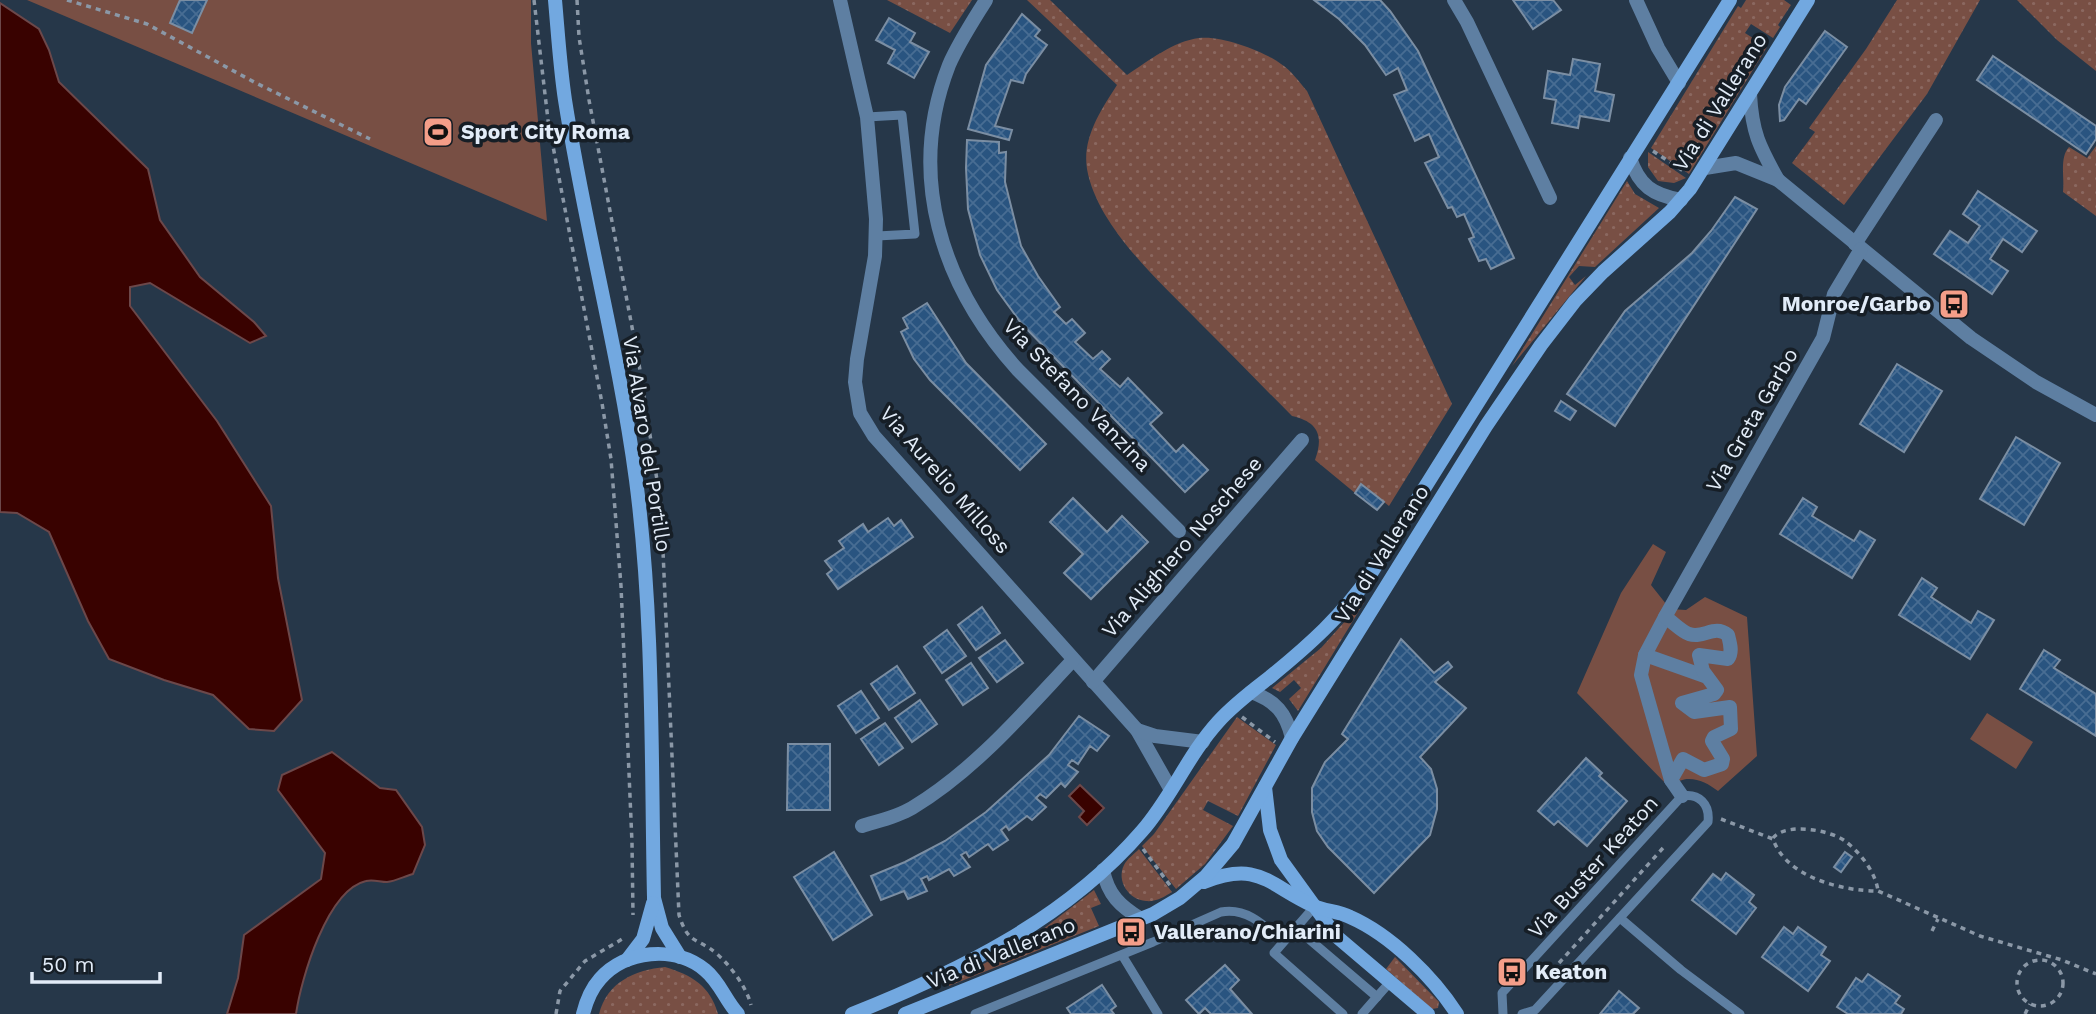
<svg xmlns="http://www.w3.org/2000/svg" width="2096" height="1014" font-family="'Work Sans',sans-serif">
  <style>
    .grass { fill: url(#grass-dots) }
    .green { fill: #784f44 }
    .water { fill: #390200; stroke: #6c484a; stroke-width: 2 }
    .building { fill: url(#building-cross-hatch); stroke: #7b8ea3; stroke-width: 2 }
    .lines { fill: none; stroke-linecap: round; stroke-linejoin: round }
    .path { stroke: #8b98a7; stroke-width: 3.5; stroke-dasharray: 5 5; stroke-linecap: butt }
    .lane { stroke: #5e7fa2; stroke-width: 9 }
    .street { stroke: #5e7fa2; stroke-width: 14 }
    .secondary { stroke: #72a8e0; stroke-width: 14 }
    .labels { text-anchor: middle; stroke-width: 7; stroke-linejoin: round; paint-order: stroke }
    .street-label { font-size: 21px; fill: #e2ecf8; stroke: #161e26 }
    .poi-label { font-size: 21px; font-weight: bold; fill: #e2ecf8; stroke: #161e26; text-anchor: start }
  </style>
  <defs>
    <pattern id="grass-dots" width="8" height="8" patternUnits="userSpaceOnUse" patternTransform="scale(1.75)"><rect width="8" height="8" fill="#784f44"/><path d="M2 2h.1M6 6h.1" fill="none" stroke="#8b6860" stroke-width="1.8" stroke-linecap="round"/></pattern>
    <pattern id="building-cross-hatch" width="8" height="8" patternUnits="userSpaceOnUse" patternTransform="scale(1.75)"><rect width="8" height="8" fill="#295480"/><path d="M0 0l8 8M0 8l8-8" fill="none" stroke="#486d93"/></pattern>
  </defs>
  <rect width="100%" height="100%" fill="#263749"/>
  <g class="grass">
    <polygon points="887,0 972,0 950,33"/>
    <path d="M1027,0H1050L1127,75C1148,61 1174,41 1199,38C1221,35 1264,51 1281,64C1291,70 1299,82 1307,91L1452,404L1389,506L1362,484L1355,493L1315,460C1324,435 1318,422 1292,416C1261,385 1230,353 1198,321C1159,281 1097,226 1087,169C1082,138 1101,110 1117,85Z"/>
    <polygon points="1746,0 1784,0 1791,5 1778,25 1780,27 1773,38 1751,24 1745,33 1767,47 1689,174 1651,148 1738,6 1741,8"/>
    <polygon points="1897,0 1980,0 1927,94 1844,205 1792,163 1815,132 1809,128 1866,49"/>
    <polygon points="2017,0 2096,0 2096,71 2057,40"/>
    <path d="M2096,146V216L2063,192C2065,178 2059,158 2069,147L2087,158Z"/>
    <polygon points="1648,152 1686,178 1674,183 1658,181 1648,167"/>
    <polygon points="1627,181 1635,194 1659,208 1595,267 1579,266 1569,277 1575,285 1586,276 1512,366"/>
    <polygon points="1364,600 1365,601 1298,711 1289,699 1301,688 1294,680 1280,692 1272,688 1321,648"/>
    <polygon points="1237,717 1276,745 1238,816 1208,801 1203,810 1233,826 1205,864 1176,889 1142,846 1154,834"/>
    <path d="M1139,849L1172,892C1164,897 1156,902 1146,901C1129,900 1116,881 1124,865C1127,859 1134,854 1139,849Z"/>
    <polygon points="1094,890 1101,904 1091,908 1099,926 949,986 949,983 1034,936"/>
    <polygon points="1395,957 1439,1002 1438,1008 1432,1009 1386,969"/>
    <path d="M665,967C692,975 710,986 718,1014H599C607,982 635,970 665,967Z"/>
  </g>
  <g class="green">
    <polygon points="27,0 531,0 531,43 547,221"/>
    <path d="M1653,544L1666,552L1651,585L1670,609L1686,610L1705,597L1747,617L1757,756L1718,791C1704,780 1684,772 1670,788L1577,693L1621,593Z"/>
    <polygon points="1987,713 2033,742 2016,769 1970,739"/>
  </g>
  <g class="water">
    <polygon points="0,3 39,29 49,50 59,82 148,169 160,220 200,277 254,322 266,336 250,343 150,283 130,287 130,306 217,421 271,506 278,578 302,700 274,731 249,729 213,695 164,680 109,659 88,621 49,532 17,513 0,512"/>
    <path d="M332,752L380,788L396,790L422,827L425,845L413,874C405,876 396,881 387,882C380,882 373,879 366,881C327,890 301,979 296,1014H227L238,978L244,935L321,879L325,853L278,790L282,775Z"/>
    <polygon points="1080,785 1104,808 1087,825 1079,817 1084,811 1069,796"/>
  </g>
  <g class="building">
    <polygon points="180,0 207,0 192,33 170,23"/>
    <polygon points="1314,0 1380,0 1390,11 1418,51 1514,258 1491,269 1486,259 1479,261 1469,239 1474,237 1464,214 1457,217 1452,207 1448,208 1425,163 1439,157 1429,134 1415,141 1394,95 1407,90 1398,68 1386,75 1365,45 1339,19"/>
    <polygon points="1513,0 1553,0 1561,10 1533,29"/>
    <polygon points="1022,14 1040,30 1035,36 1047,45 1026,74 1023,83 1011,80 995,126 1012,130 1009,140 968,129 986,65"/>
    <polygon points="889,18 915,33 910,42 929,52 914,78 888,63 895,50 876,40"/>
    <polygon points="1825,31 1847,47 1806,104 1799,99 1784,120 1780,121 1779,105 1785,87"/>
    <polygon points="1993,56 2096,126 2096,139 2086,154 1977,80"/>
    <polygon points="1573,59 1600,64 1595,91 1614,95 1609,121 1580,116 1578,128 1552,123 1556,100 1544,98 1548,71 1570,75"/>
    <polygon points="967,140 999,142 999,153 1006,152 1005,182 1021,246 1038,276 1060,307 1054,312 1066,324 1072,319 1085,333 1075,342 1093,359 1102,351 1110,359 1100,369 1120,387 1128,378 1162,413 1150,424 1176,452 1183,445 1208,470 1185,492 1021,323 997,290 980,255 968,209 966,168"/>
    <polygon points="1978,191 2037,231 2022,252 2003,239 1990,259 2008,271 1992,294 1934,254 1950,231 1968,243 1980,226 1963,214"/>
    <polygon points="1735,197 1757,209 1615,426 1567,394 1625,311 1692,253 1711,231"/>
    <polygon points="927,303 966,363 1046,444 1020,470 930,380 914,359 901,332 908,328 903,318"/>
    <polygon points="1897,364 1942,391 1904,452 1860,424"/>
    <polygon points="1561,401 1576,411 1570,420 1555,411"/>
    <polygon points="2016,437 2060,463 2024,525 1980,499"/>
    <polygon points="1361,484 1384,502 1377,510 1355,493"/>
    <polygon points="1073,498 1107,532 1122,516 1148,542 1091,599 1064,573 1083,554 1050,522"/>
    <polygon points="1803,498 1817,507 1812,516 1854,541 1860,531 1875,540 1852,578 1780,534"/>
    <polygon points="888,518 894,526 901,520 913,537 838,589 827,574 832,570 825,561 844,548 839,541 863,524 868,532"/>
    <polygon points="1922,578 1937,588 1931,597 1971,623 1978,611 1994,620 1970,659 1899,615"/>
    <polygon points="982,607 1000,633 976,650 958,625"/>
    <polygon points="947,630 966,656 942,673 924,647"/>
    <polygon points="1401,639 1434,673 1448,662 1452,667 1435,682 1466,708 1420,757 1431,769 1437,789 1437,809 1430,835 1374,893 1328,847 1317,831 1312,812 1312,788 1325,762 1348,739 1342,734"/>
    <polygon points="1005,640 1023,663 997,682 979,658"/>
    <polygon points="2044,650 2060,660 2054,668 2096,694 2096,736 2020,689"/>
    <polygon points="971,663 988,688 963,705 946,680"/>
    <polygon points="897,666 915,693 889,710 871,684"/>
    <polygon points="861,691 879,718 856,733 838,706"/>
    <polygon points="920,700 937,724 912,742 895,718"/>
    <polygon points="1079,716 1109,736 1097,751 1090,746 1078,764 1072,760 1068,765 1078,772 1065,787 1061,783 1046,798 1040,794 1036,798 1046,807 1032,820 1027,816 1009,830 1006,826 1001,830 1008,840 993,850 988,844 969,857 966,852 961,855 970,867 954,876 949,869 929,880 927,876 921,879 927,891 908,899 904,891 881,900 871,876 905,862 945,841 986,812 1049,755"/>
    <polygon points="885,723 903,748 879,765 861,739"/>
    <polygon points="788,744 830,744 830,810 787,810"/>
    <polygon points="1586,758 1602,773 1599,776 1627,801 1587,846 1558,821 1554,825 1538,811"/>
    <polygon points="834,852 872,915 833,940 794,877"/>
    <polygon points="1845,852 1852,857 1841,872 1834,867"/>
    <polygon points="1726,873 1754,895 1749,902 1756,908 1736,934 1692,900 1713,874 1721,880"/>
    <polygon points="1784,927 1793,934 1798,927 1826,947 1821,955 1830,961 1808,991 1762,957"/>
    <polygon points="1225,965 1239,980 1230,989 1252,1014 1211,1014 1205,1008 1199,1014 1186,1000"/>
    <polygon points="1868,974 1900,996 1895,1003 1904,1009 1901,1014 1848,1014 1837,1007 1856,978 1862,982"/>
    <polygon points="1102,985 1116,1006 1111,1010 1114,1014 1071,1014 1067,1008"/>
    <polygon points="1619,991 1639,1008 1633,1014 1600,1014"/>
  </g>
  <g class="lines">
    <g class="path">
      <polyline points="67,0 147,24 254,82 370,139"/>
      <polyline points="534,0 548,120 602,403 611,459 621,586 632,843 633,915"/>
      <path d="M577,0L579,37L589,100L639,364L661,506L679,915C689,946 696,936 717,954C730,965 747,988 751,1005"/>
      <polyline points="1653,151 1685,172"/>
      <polyline points="1242,717 1275,742"/>
      <path d="M1721,819L1773,839C1786,877 1841,891 1878,891L1980,936L2062,960L2096,974"/>
      <path d="M1773,838C1786,822 1830,830 1845,841C1860,852 1876,873 1878,891"/>
      <polyline points="1143,849 1172,888"/>
      <polyline points="1932,931 1938,919"/>
      <circle cx="2040" cy="983" r="23"/>
      <polyline points="1559,963 1663,848"/>
      <polyline points="556,1014 560,991 585,961 624,938"/>
      <polyline points="2025,1014 2030,1004"/>
    </g>
    <g class="lane">
      <polyline points="867,117 902,115 915,234 877,236"/>
      <polyline points="1315,906 1274,953 1343,1014"/>
      <polyline points="1620,918 1681,970 1740,1014"/>
      <polyline points="1296,928 1377,997"/>
      <polyline points="1122,955 1158,1014"/>
      <path d="M975,1014L1153,942L1221,912C1247,907 1265,926 1283,942"/>
      <polyline points="1362,1014 1390,982"/>
      <path d="M1503,1014L1502,993L1682,796C1699,793 1710,804 1708,822L1535,1010L1522,1014"/>
    </g>
    <g class="street">
      <polyline points="840,0 867,117 876,219 875,256 857,359 855,382 860,413 874,436 1137,730 1171,790"/>
      <path d="M986,0C973,21 959,42 949,65C906,175 941,285 1018,370L1179,531"/>
      <polyline points="1454,0 1467,22 1550,198"/>
      <polyline points="1636,0 1658,48 1679,83"/>
      <path d="M1750,94C1752,132 1759,146 1778,180"/>
      <path d="M1630,158C1639,186 1653,195 1681,200"/>
      <polyline points="1705,168 1736,163 1778,180 1971,338 2036,382 2096,415"/>
      <polyline points="1855,244 1936,120"/>
      <polyline points="1665,617 1645,655 1641,675 1671,780"/>
      <polyline points="1645,655 1707,677"/>
      <polyline points="1093,682 1302,440"/>
      <path d="M1251,692C1276,701 1286,713 1292,738"/>
      <polyline points="1137,730 1155,736 1203,742"/>
      <path d="M1682,796L1671,780L1683,759L1704,770L1722,764L1723,759L1712,741L1714,737L1731,729L1730,707L1694,712L1682,703L1714,694L1717,690L1703,671L1699,655L1728,659C1733,652 1730,643 1728,635C1714,624 1704,639 1689,634C1681,631 1673,622 1665,617L1823,338L1834,294L1861,249"/>
      <path d="M862,826C878,821 897,817 912,808C975,770 1023,713 1073,660"/>
      <path d="M1103,870C1108,895 1120,906 1141,919"/>
    </g>
    <g class="secondary">
      <path d="M555,0C558,33 560,67 565,100C585,228 619,353 636,480C654,618 651,759 654,898L662,928L680,957"/>
      <polyline points="1265,787 1270,830 1281,860 1336,936 1428,1014"/>
      <path d="M1204,882C1259,860 1268,885 1314,906C1325,911 1339,911 1350,917C1391,935 1433,977 1457,1014"/>
      <polyline points="627,960 643,939 653,903"/>
      <path d="M583,1014C586,1002 591,989 600,979C625,950 675,945 705,970C720,982 725,1000 738,1014"/>
      <path d="M852,1014C958,972 1066,919 1142,831C1171,798 1188,755 1218,722C1233,705 1252,691 1270,677C1308,646 1343,615 1370,575L1730,0"/>
      <polyline points="905,1014 1153,914 1180,898 1206,876 1233,844 1292,738 1486,426 1541,345 1575,301 1603,272 1670,212 1690,189 1808,0"/>
    </g>
  </g>
  <defs>
    <g id="stadium-square" transform="scale(1.575)"><rect x="-9" y="-9" width="18" height="18" rx="4" fill="#f49e89" stroke="#161e26"/><path d="M0-5a6.5 5 0 1 0 0 10a6.5 5 0 1 0 0-10ZM-3.5-1.8h7v3.6h-7Z" fill="#111"/></g>
    <g id="bus-square" transform="scale(1.575)"><rect x="-9" y="-9" width="18" height="18" rx="4" fill="#f49e89" stroke="#161e26"/><path d="M-5-6H5V4H4V6H2V4H-2V6H-4V4H-5ZM-3.5-4V0h7V-4ZM-3.5 1.2v1.5H-2V1.2ZM2 1.2v1.5H3.5V1.2Z" fill="#111"/></g>
  </defs>
  <g fill-rule="evenodd">
    <use href="#stadium-square" x="438" y="132"/>
    <use href="#bus-square" x="1954" y="304"/>
    <use href="#bus-square" x="1131" y="932"/>
    <use href="#bus-square" x="1512" y="972"/>
  </g>
  <g class="labels">
    <g class="street-label">
      <text transform="translate(1720 102) rotate(-58)" y="7">Via di Vallerano</text>
      <text transform="translate(1077 395) rotate(46)" y="7">Via Stefano Vanzina</text>
      <text transform="translate(1752 420) rotate(-60)" y="7">Via Greta Garbo</text>
      <text transform="translate(647 444) rotate(81)" y="7">Via Alvaro del Portillo</text>
      <text transform="translate(945 480) rotate(49)" y="7">Via Aurelio Milloss</text>
      <text transform="translate(1182 547) rotate(-49)" y="7">Via Alighiero Noschese</text>
      <text transform="translate(1382 554) rotate(-58)" y="7">Via di Vallerano</text>
      <text transform="translate(1593 867) rotate(-48)" y="7">Via Buster Keaton</text>
      <text transform="translate(1001 953) rotate(-22)" y="7">Via di Vallerano</text>
    </g>
    <g class="poi-label">
      <text x="461" y="139">Sport City Roma</text>
      <text x="1931" y="311" text-anchor="end">Monroe/Garbo</text>
      <text x="1154" y="939">Vallerano/Chiarini</text>
      <text x="1535" y="979">Keaton</text>
    </g>
  </g>
  <path d="M32 972v10h128v-10" fill="none" stroke="#e2ecf8" stroke-width="3.5"/>
  <text x="42" y="972" font-size="21" fill="#e2ecf8" stroke="#161e26" stroke-width="5" paint-order="stroke">50 m</text>
</svg>
